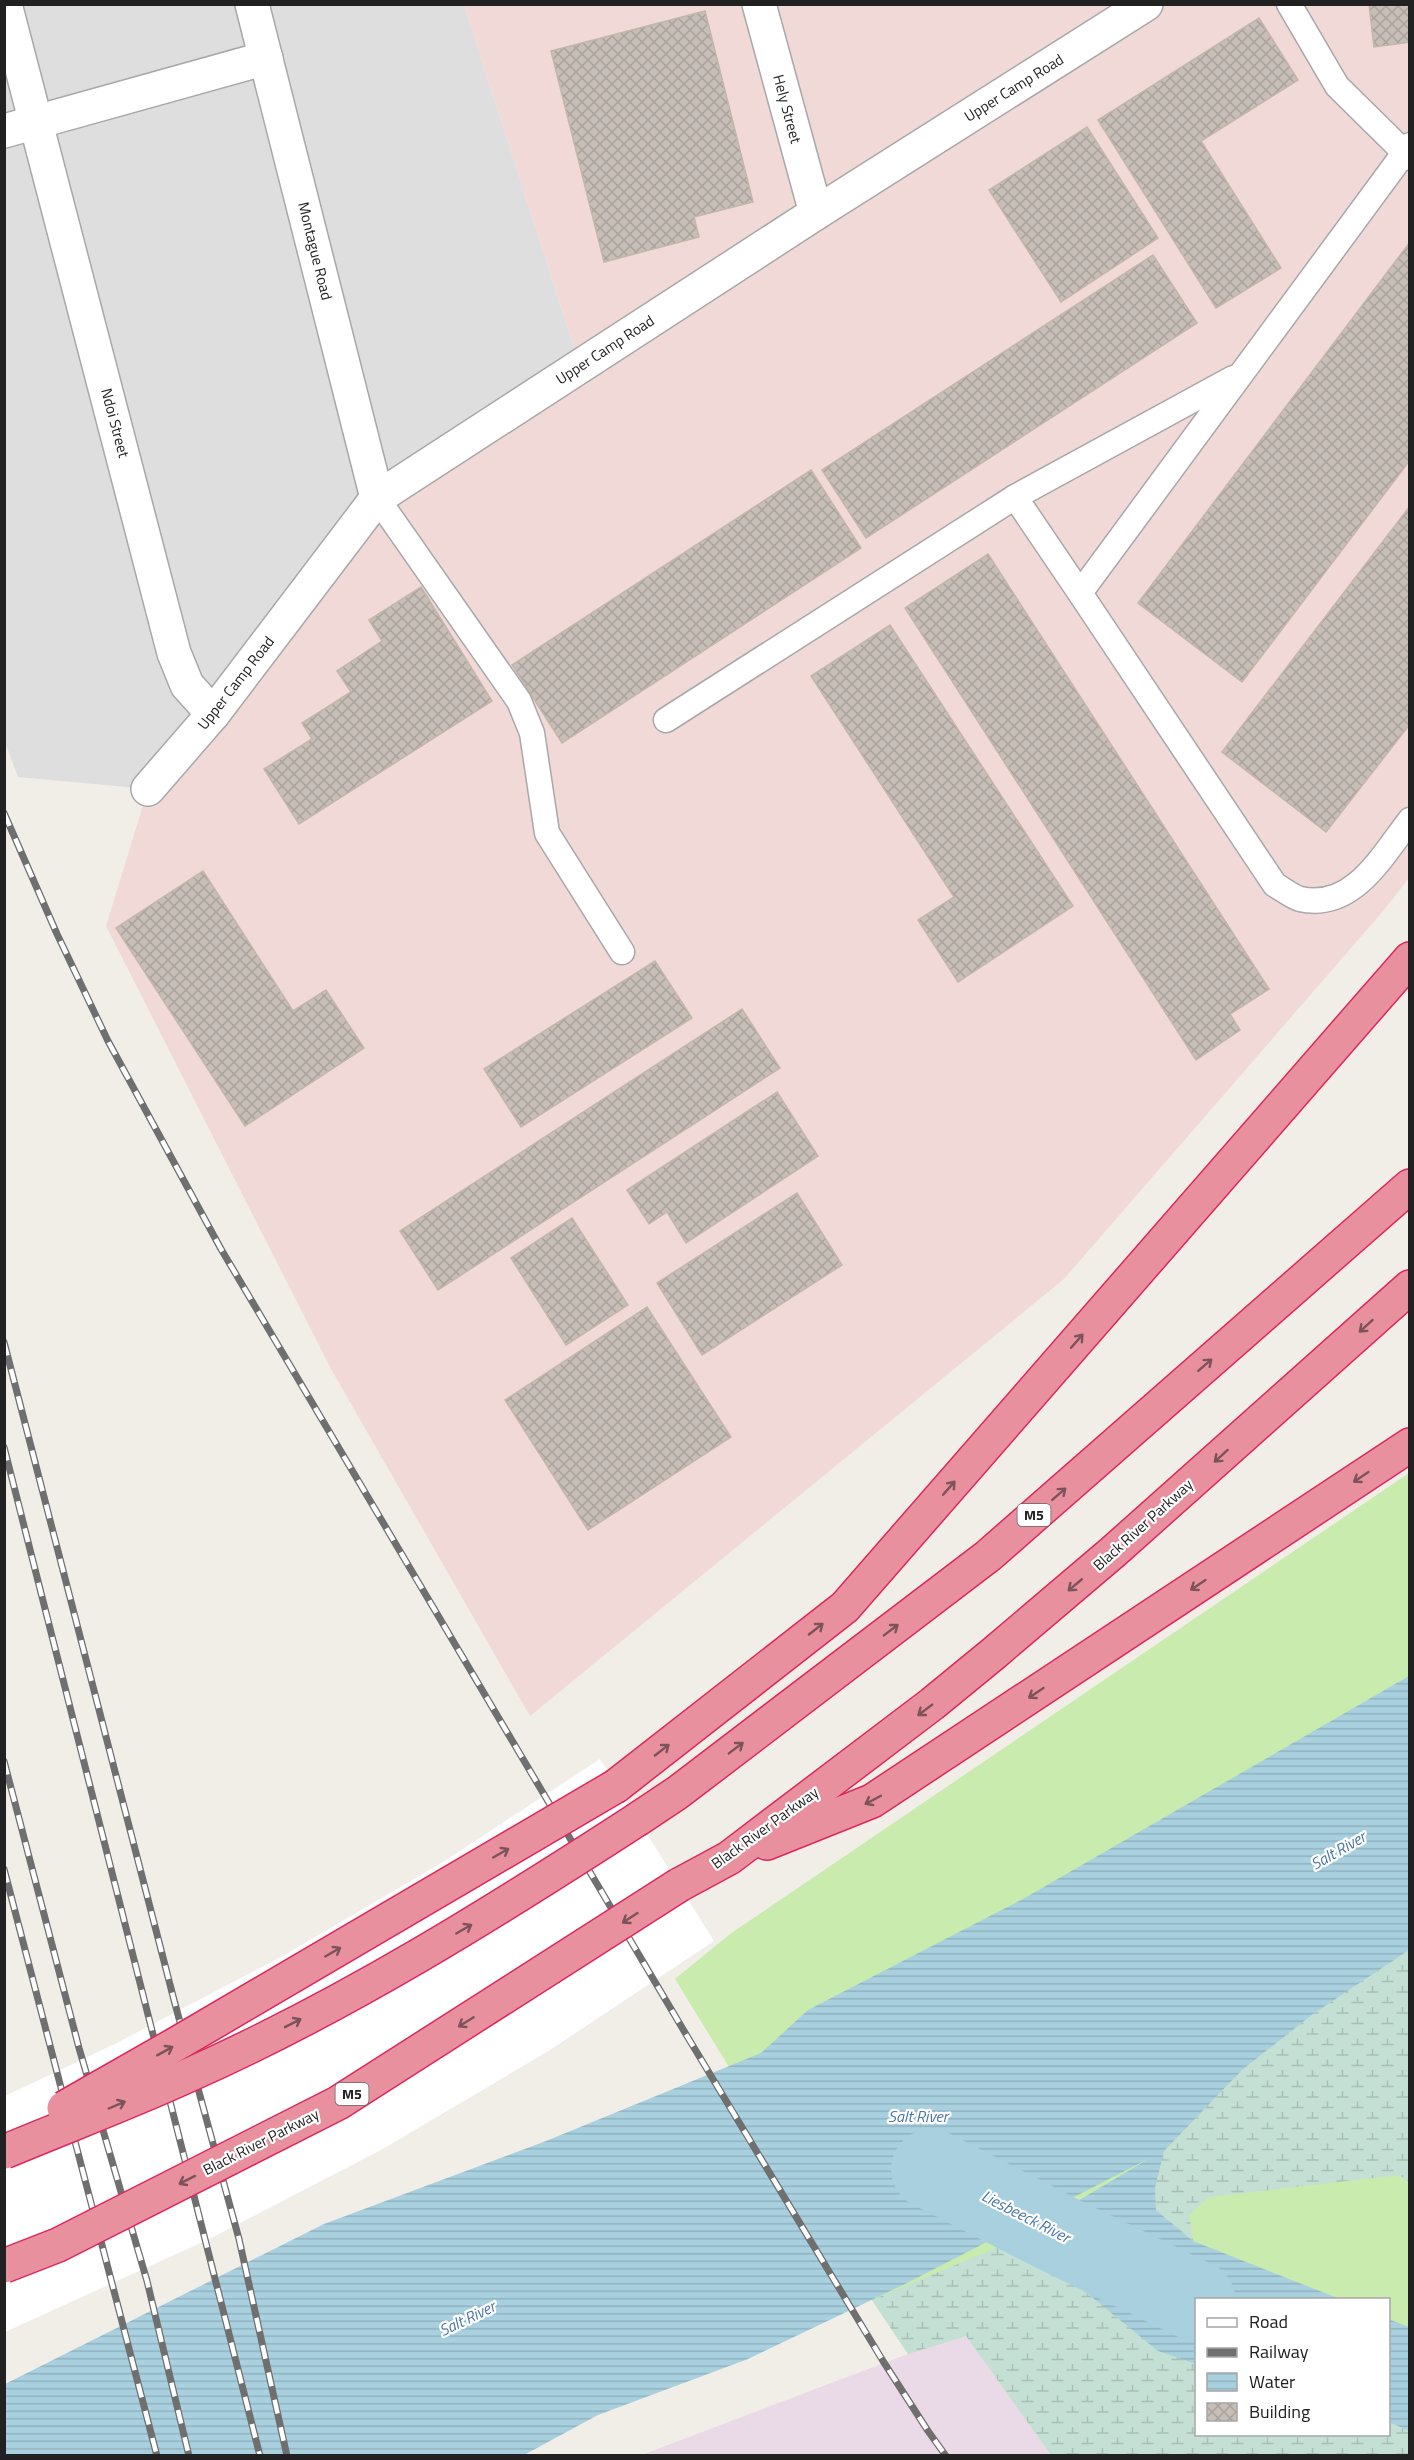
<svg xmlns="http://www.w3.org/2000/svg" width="1414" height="2460" font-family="'Titillium Web',sans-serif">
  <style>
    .residential { fill: #dfdede }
    .commercial { fill: #f1d9d7 }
    .industrial { fill: #ead9e6 }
    .grass { fill: #c9ebae; fill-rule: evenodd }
    .wetland { fill: url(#wetland-marsh) }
    .water { fill: url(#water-rules) }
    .pier { fill: #fff }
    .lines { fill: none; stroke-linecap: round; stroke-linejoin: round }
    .river { stroke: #a8d0de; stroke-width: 80 }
    .building { fill: url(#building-cross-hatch); stroke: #c3b6aa; stroke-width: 1.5 }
    .service-casing { stroke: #a8a8a8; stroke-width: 27 }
    .minor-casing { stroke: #a8a8a8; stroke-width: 36 }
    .motorway-casing { stroke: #dc285e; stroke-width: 36 }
    .service { stroke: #fff; stroke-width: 24 }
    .minor { stroke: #fff; stroke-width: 33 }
    .motorway { stroke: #e8909d; stroke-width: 33 }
    .rail-casing { stroke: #6f6f6f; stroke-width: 7 }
    .rail { stroke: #fff; stroke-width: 4.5; stroke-dasharray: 14; stroke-linecap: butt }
    .motorway-bridge-casing { stroke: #dc285e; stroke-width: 36; stroke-linecap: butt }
    .motorway-bridge { stroke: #e8909d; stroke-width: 33 }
    .oneway { stroke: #7b5359 }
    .labels { text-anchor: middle; stroke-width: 4.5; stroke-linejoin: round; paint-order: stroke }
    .shield { fill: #fff; stroke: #646464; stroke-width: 1.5 }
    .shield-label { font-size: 14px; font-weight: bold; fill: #212121 }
    .street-label { font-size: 15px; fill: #212121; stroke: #fff }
    .water-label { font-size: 16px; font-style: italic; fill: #4976aa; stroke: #fff }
  </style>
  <defs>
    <pattern id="wetland-marsh" width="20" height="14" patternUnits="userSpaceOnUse" patternTransform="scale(1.5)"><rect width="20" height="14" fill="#c4dfd4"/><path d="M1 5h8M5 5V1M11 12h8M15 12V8" fill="none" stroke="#a8bfb6"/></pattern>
    <pattern id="water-rules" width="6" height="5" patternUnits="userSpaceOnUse" patternTransform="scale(1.5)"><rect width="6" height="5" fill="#a8d0de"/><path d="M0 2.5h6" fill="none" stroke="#90b2be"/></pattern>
    <pattern id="building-cross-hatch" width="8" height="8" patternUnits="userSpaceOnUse" patternTransform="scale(1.5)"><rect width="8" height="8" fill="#c6beb7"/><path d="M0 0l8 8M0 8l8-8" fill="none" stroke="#aaa39d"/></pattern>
  </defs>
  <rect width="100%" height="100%" fill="#f1eee8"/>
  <polygon class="residential" points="5,5 464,5 580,366 148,789 18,777 5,742"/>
  <polygon class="commercial" points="464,5 1409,5 1409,878 1384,910 1064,1279 530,1716 331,1369 106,926 148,789 377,498 580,366"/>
  <polygon class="industrial" points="966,2336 1051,2455 639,2456 908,2354"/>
  <path class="grass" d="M1409,1473V2455H1051L966,2336L908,2354L872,2300L675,1979L730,1934ZM1196,2300H1388V2434H1196Z"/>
  <g class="wetland">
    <polygon points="1409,1950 1409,2182 1399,2175 1209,2197 1189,2215 1193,2241 1156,2210 1155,2188 1164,2151 1242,2070 1313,2014"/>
    <polygon points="1005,2244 1040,2255 1158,2351 1196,2364 1196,2434 1388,2434 1389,2422 1409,2431 1409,2455 1051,2455 966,2336 908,2354 872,2300"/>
  </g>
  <g class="water">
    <polygon points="1409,1676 1409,1950 1313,2014 1242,2070 1164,2151 1155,2188 1156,2210 1193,2241 1340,2299 1196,2300 1196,2364 1158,2351 1040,2255 1005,2244 1150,2158 905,2284 748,2359 598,2415 524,2455 5,2455 5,2384 324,2224 546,2141 761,2053 808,2010 1023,1899"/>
    <polygon points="1388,2319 1409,2327 1409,2431 1389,2422"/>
  </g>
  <polygon class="pier" points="600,1759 714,1941 550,2050 381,2150 207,2240 5,2332 5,2096 115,2044 281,1957 443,1862"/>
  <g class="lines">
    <polyline class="river" points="931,2169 1056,2233 1196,2301"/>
  </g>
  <g class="building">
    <polygon points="1369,4 1410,4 1410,42 1374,47"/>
    <polygon points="705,11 753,202 694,217 699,237 604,262 551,51"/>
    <polygon points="1259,18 1298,80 1201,141 1281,268 1216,308 1098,120"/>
    <polygon points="1087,127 1158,238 1061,302 989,190"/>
    <polygon points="1410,242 1410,460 1242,682 1138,603"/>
    <polygon points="1153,255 1197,323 866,538 822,470"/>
    <polygon points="811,470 861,548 562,743 512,665"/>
    <polygon points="1410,506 1410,724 1326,832 1222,752"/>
    <polygon points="988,554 1269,989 1230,1014 1240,1030 1196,1060 905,608"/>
    <polygon points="421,587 492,701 299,824 264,769 312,739 302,723 351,692 337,671 382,641 369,620"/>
    <polygon points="890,625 1073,906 958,982 918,920 954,897 811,676"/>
    <polygon points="203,871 293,1011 326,990 364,1048 245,1126 116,928"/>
    <polygon points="655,961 692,1018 521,1127 484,1069"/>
    <polygon points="742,1009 780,1068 438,1290 400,1231"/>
    <polygon points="777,1092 818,1156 686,1243 667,1212 649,1224 627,1190"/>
    <polygon points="797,1193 842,1265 702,1355 657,1283"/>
    <polygon points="572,1218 628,1305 566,1345 511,1258"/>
    <polygon points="647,1307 731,1437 588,1530 505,1400"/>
  </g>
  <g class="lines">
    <g class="service-casing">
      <g id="service">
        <polyline points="1289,4 1337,86 1410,158"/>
        <path d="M1410,145L1080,593L1275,885C1283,889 1292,897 1300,899C1353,911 1382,856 1410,820"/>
        <polyline points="377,498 519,701 532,733 547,833 622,952"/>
        <polyline points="1080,593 1015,497 1233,378"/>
        <polyline points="666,720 1015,497"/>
      </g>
    </g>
    <g class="minor-casing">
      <g id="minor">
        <polyline points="5,4 174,653 187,685 213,714"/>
        <polyline points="252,4 377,498"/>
        <polyline points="759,4 816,213"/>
        <polyline points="4,131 266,58"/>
        <polyline points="148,789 213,714 377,498 816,213 1146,4"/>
      </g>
    </g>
    <g class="motorway-casing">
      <g id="motorway">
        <polyline points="616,1786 845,1607 1410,959"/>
        <polyline points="638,1819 677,1793 988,1556 1410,1186"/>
        <polyline points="767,1843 872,1801 1410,1445"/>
        <polyline points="679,1885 729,1858 932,1704 993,1654 1113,1552 1410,1287"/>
      </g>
    </g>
    <use href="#service" class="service"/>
    <use href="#minor" class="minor"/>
    <use href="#motorway" class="motorway"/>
    <g class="rail-casing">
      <g id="rail">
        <polyline points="4,813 57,934 108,1041 221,1249 687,2036 883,2361 928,2431 946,2456"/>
        <polyline points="4,1342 174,2000 239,2239 287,2456"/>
        <polyline points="4,1447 260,2456"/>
        <polyline points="4,1761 79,2048 147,2281 189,2456"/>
        <polyline points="4,1869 157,2456"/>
      </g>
    </g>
    <use href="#rail" class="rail"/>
    <g class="motorway-bridge-casing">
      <g id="motorway-bridge">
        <polyline points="64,2108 178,2043 616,1786"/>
        <path d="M4,2152C66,2126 128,2103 189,2075C346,2005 493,1913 638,1819"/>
        <polyline points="4,2266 58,2245 338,2103 679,1885"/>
      </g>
    </g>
    <use href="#motorway-bridge" class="motorway-bridge"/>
  </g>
  <defs><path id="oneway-shaft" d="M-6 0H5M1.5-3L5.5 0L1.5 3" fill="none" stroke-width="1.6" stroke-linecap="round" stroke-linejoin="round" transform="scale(1.5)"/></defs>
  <g class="oneway">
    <use href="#oneway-shaft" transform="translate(1366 1326) rotate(138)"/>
    <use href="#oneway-shaft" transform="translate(1077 1341) rotate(-49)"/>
    <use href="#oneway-shaft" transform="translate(1205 1365) rotate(-41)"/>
    <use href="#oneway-shaft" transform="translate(1221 1456) rotate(138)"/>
    <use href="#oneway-shaft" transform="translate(1361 1477) rotate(146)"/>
    <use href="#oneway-shaft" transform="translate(949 1488) rotate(-49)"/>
    <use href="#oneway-shaft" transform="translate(1059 1494) rotate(-41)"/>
    <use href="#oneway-shaft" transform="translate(1075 1585) rotate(140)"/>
    <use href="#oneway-shaft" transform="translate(1198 1585) rotate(146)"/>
    <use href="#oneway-shaft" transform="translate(816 1629) rotate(-38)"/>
    <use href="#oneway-shaft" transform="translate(891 1630) rotate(-37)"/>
    <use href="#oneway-shaft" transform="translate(1036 1693) rotate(146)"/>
    <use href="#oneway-shaft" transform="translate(925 1710) rotate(143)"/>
    <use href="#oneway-shaft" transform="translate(736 1748) rotate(-37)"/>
    <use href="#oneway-shaft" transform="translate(662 1750) rotate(-38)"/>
    <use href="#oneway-shaft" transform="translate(873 1800) rotate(152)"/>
    <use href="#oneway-shaft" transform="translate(501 1853) rotate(-30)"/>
    <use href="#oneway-shaft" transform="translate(630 1918) rotate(147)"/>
    <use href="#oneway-shaft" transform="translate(464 1929) rotate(-30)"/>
    <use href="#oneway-shaft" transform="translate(333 1952) rotate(-30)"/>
    <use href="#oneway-shaft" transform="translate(466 2022) rotate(148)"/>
    <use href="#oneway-shaft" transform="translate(293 2023) rotate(-27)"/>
    <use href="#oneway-shaft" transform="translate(165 2051) rotate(-29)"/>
    <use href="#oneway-shaft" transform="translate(117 2105) rotate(-23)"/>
    <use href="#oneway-shaft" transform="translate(187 2180) rotate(153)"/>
  </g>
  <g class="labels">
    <g class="shield">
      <rect x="1017.5" y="1504" width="33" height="22" rx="4.5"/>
      <rect x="335.5" y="2083" width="33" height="22" rx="4.5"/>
    </g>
    <g class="shield-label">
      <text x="1034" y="1520">M5</text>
      <text x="352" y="2099">M5</text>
    </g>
    <g class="street-label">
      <text transform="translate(1014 88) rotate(-32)" y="5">Upper Camp Road</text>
      <text transform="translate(787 109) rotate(75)" y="5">Hely Street</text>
      <text transform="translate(315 251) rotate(76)" y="5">Montague Road</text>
      <text transform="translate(605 350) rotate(-33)" y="5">Upper Camp Road</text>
      <text transform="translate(115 423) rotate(75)" y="5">Ndoi Street</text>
      <text transform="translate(236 683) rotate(-52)" y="5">Upper Camp Road</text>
      <text transform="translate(1143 1525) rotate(-42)" y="5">Black River Parkway</text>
      <text transform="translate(765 1828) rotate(-36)" y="5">Black River Parkway</text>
      <text transform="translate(261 2142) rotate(-27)" y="5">Black River Parkway</text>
    </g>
    <g class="water-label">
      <text transform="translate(1338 1850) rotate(-30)" y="6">Salt River</text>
      <text x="918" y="2122">Salt River</text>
      <text transform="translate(1026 2216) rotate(27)" y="6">Liesbeeck River</text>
      <text transform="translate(467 2318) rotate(-26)" y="6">Salt River</text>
    </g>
  </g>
  <rect width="1414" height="2460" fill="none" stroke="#212121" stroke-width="12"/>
  <rect x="1195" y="2298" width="195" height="138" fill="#ffffff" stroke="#a6a6a6" stroke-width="1.5"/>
  <rect x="1207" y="2318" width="30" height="9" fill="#ffffff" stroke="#a6a6a6" stroke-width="1.5"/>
  <text x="1249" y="2328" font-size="18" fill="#212121">Road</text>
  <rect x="1207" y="2348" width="30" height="9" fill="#6f6f6f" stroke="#a6a6a6" stroke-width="1.5"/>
  <text x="1249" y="2358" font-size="18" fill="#212121">Railway</text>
  <rect x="1207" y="2373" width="30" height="18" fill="url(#water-rules)" stroke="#a6a6a6" stroke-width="1.5"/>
  <text x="1249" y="2388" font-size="18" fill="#212121">Water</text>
  <rect x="1207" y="2403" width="30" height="18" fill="url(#building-cross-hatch)" stroke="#a6a6a6" stroke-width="1.5"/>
  <text x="1249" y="2418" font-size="18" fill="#212121">Building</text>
</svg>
